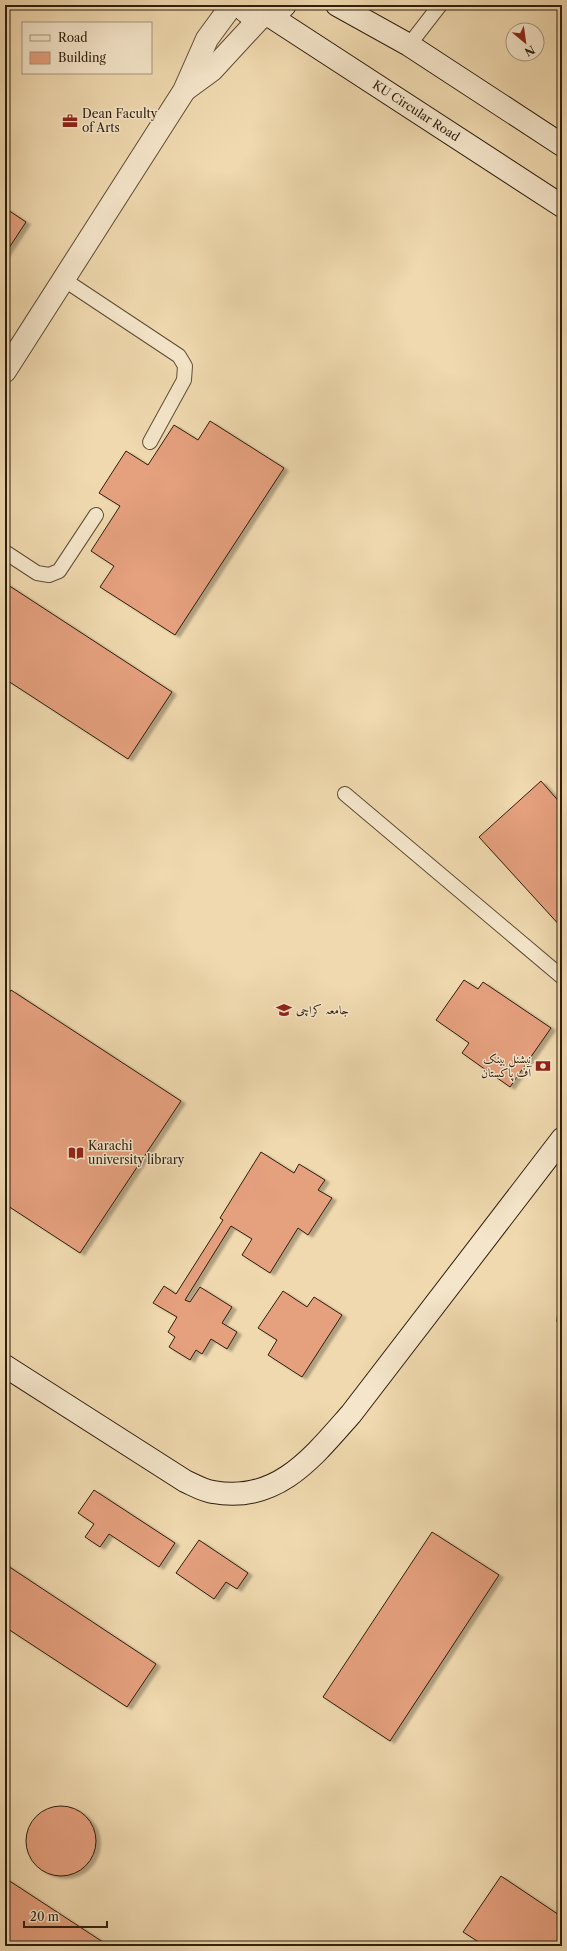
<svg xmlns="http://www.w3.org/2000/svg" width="567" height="1951" font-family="'Libre Caslon Text',Amiri,serif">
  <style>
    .building { fill: #e5a07e; stroke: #2e1e0c; filter: url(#shadow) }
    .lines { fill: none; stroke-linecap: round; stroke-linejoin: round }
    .lane-casing { stroke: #5e4d35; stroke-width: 16 }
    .street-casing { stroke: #5e4d35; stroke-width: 24 }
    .secondary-casing { stroke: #2e1e0c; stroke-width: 24 }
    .lane { stroke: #f5e6cb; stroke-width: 14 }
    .street { stroke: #f5e6cb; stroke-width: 22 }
    .secondary { stroke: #f5e6cb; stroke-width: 22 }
    .labels { text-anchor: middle; stroke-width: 3; stroke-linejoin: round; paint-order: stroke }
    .street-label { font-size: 12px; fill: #2e1e0c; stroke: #f5e6cb }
    .poi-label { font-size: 12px; fill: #2e1e0c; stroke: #f5e6cb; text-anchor: start }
  </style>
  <defs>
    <filter id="shadow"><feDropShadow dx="4.5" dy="2.5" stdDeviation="1" flood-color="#0004"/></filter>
  </defs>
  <rect width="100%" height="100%" fill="#f0d9af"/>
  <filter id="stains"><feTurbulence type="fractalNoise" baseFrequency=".005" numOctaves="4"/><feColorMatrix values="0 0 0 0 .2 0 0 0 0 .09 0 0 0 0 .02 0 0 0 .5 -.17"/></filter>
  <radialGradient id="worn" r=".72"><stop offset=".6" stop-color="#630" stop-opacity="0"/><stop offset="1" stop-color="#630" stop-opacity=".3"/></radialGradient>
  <g class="building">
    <polygon points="5,208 26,222 5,254"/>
    <polygon points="210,421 284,468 175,635 100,587 114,566 91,551 120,506 99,493 126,451 148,465 174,425 198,440"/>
    <polygon points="5,583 172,692 128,759 5,679"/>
    <polygon points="541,781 562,805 562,928 479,837"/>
    <polygon points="464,980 478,989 483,982 551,1028 510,1087 462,1053 469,1043 436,1020"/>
    <polygon points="11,990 181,1101 80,1253 5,1204 5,999"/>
    <polygon points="261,1152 294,1173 299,1164 325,1180 318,1190 332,1198 308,1235 298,1228 270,1273 242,1255 252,1239 231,1226 185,1300 190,1302 200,1287 232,1307 222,1323 237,1332 227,1349 211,1339 202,1354 196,1350 190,1360 169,1347 175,1337 168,1332 177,1317 153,1303 164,1286 176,1294 223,1220 220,1218"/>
    <polygon points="283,1291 307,1307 314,1297 342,1315 302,1377 268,1355 277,1340 258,1328"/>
    <polygon points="562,1301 562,1334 557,1321 558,1309"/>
    <polygon points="94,1490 175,1543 159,1567 109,1534 100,1547 85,1537 94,1524 78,1513"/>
    <polygon points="432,1532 499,1575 390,1741 323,1697"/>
    <polygon points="199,1540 248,1573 237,1589 226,1582 214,1599 176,1573"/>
    <polygon points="5,1564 156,1664 127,1707 5,1627"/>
    <circle cx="61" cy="1841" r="35"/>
    <polygon points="501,1876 562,1917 562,1946 485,1946 463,1932"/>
    <polygon points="5,1878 109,1946 5,1946"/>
  </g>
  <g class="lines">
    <g class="lane-casing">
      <g id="lane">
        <polyline points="409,45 440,5"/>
        <polyline points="63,279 179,356 185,366 184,380 150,442"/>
        <polyline points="5,552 37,573 49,575 59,571 96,515"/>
        <polyline points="345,794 562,977"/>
      </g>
    </g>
    <g class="street-casing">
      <g id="street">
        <polyline points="186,89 212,70 261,17"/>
        <polyline points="5,371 184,91 207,39 232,5"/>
      </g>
    </g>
    <g class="secondary-casing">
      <g id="secondary">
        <path d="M240,5C251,22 273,19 285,5"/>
        <polyline points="337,5 409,45 562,145"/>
        <polyline points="270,16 562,206"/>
        <path d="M5,1366L185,1481C194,1485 204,1491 213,1492C277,1504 313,1457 351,1414L562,1139"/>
      </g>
    </g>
    <use href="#lane" class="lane"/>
    <use href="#street" class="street"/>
    <use href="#secondary" class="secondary"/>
  </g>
  <defs>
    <g id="office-bare" transform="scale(1.2)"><path d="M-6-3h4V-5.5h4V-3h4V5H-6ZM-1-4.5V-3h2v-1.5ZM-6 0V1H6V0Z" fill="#8f2418" stroke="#f5e6cb" stroke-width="2.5" paint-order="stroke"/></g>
    <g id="university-bare" transform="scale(1.2)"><path d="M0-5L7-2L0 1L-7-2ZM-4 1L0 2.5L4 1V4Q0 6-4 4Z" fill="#8f2418" stroke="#f5e6cb" stroke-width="2.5" paint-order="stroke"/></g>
    <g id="bank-bare" transform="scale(1.2)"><path d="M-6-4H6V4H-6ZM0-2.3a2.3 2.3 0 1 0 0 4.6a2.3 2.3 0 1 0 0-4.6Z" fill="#8f2418" stroke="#f5e6cb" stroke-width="2.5" paint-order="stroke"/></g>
    <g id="library-bare" transform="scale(1.2)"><path d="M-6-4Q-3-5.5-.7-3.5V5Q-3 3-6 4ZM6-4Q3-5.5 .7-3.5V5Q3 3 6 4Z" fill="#8f2418" stroke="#f5e6cb" stroke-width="2.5" paint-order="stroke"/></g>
  </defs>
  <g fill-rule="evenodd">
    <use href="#office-bare" x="70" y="121"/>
    <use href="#university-bare" x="284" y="1010"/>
    <use href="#bank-bare" x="543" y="1066"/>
    <use href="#library-bare" x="76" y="1153"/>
  </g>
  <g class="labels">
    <g class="street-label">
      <text transform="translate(416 111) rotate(33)" y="4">KU Circular Road</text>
    </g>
    <g class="poi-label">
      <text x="82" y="118">Dean Faculty<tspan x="82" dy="14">of Arts</tspan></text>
      <text x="296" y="1014">جامعہ کراچی</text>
      <text x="531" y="1063" text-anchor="end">نیشنل بینک<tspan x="531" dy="14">آف پاکستان</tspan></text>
      <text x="88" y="1150">Karachi<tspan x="88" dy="14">university library</tspan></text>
    </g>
  </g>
  <rect width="567" height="1951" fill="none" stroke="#f0d9af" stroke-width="20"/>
  <rect x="6" y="6" width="555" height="1939" fill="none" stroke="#2e1e0c" stroke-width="2"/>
  <rect x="10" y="10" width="547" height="1931" fill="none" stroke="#2e1e0c"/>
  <rect x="22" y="22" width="130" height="52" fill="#f5e6cb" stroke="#a5967f"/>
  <rect x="30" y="35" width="20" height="6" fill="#f5e6cb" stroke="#a5967f"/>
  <text x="58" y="42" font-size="12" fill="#2e1e0c">Road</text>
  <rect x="30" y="52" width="20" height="12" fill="#e5a07e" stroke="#a5967f"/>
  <text x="58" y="62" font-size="12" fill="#2e1e0c">Building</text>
  <g transform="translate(525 42) rotate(151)"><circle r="19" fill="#f5e6cb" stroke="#a5967f"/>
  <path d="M0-3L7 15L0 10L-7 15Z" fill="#8f2418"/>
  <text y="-6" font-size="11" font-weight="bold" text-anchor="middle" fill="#2e1e0c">N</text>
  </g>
  <path d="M24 1921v6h83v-6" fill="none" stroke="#2e1e0c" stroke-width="2"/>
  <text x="30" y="1921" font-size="12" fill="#2e1e0c" stroke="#f5e6cb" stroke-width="3" paint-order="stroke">20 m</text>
  <rect width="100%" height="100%" filter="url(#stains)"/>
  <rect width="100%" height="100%" fill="url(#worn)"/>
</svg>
